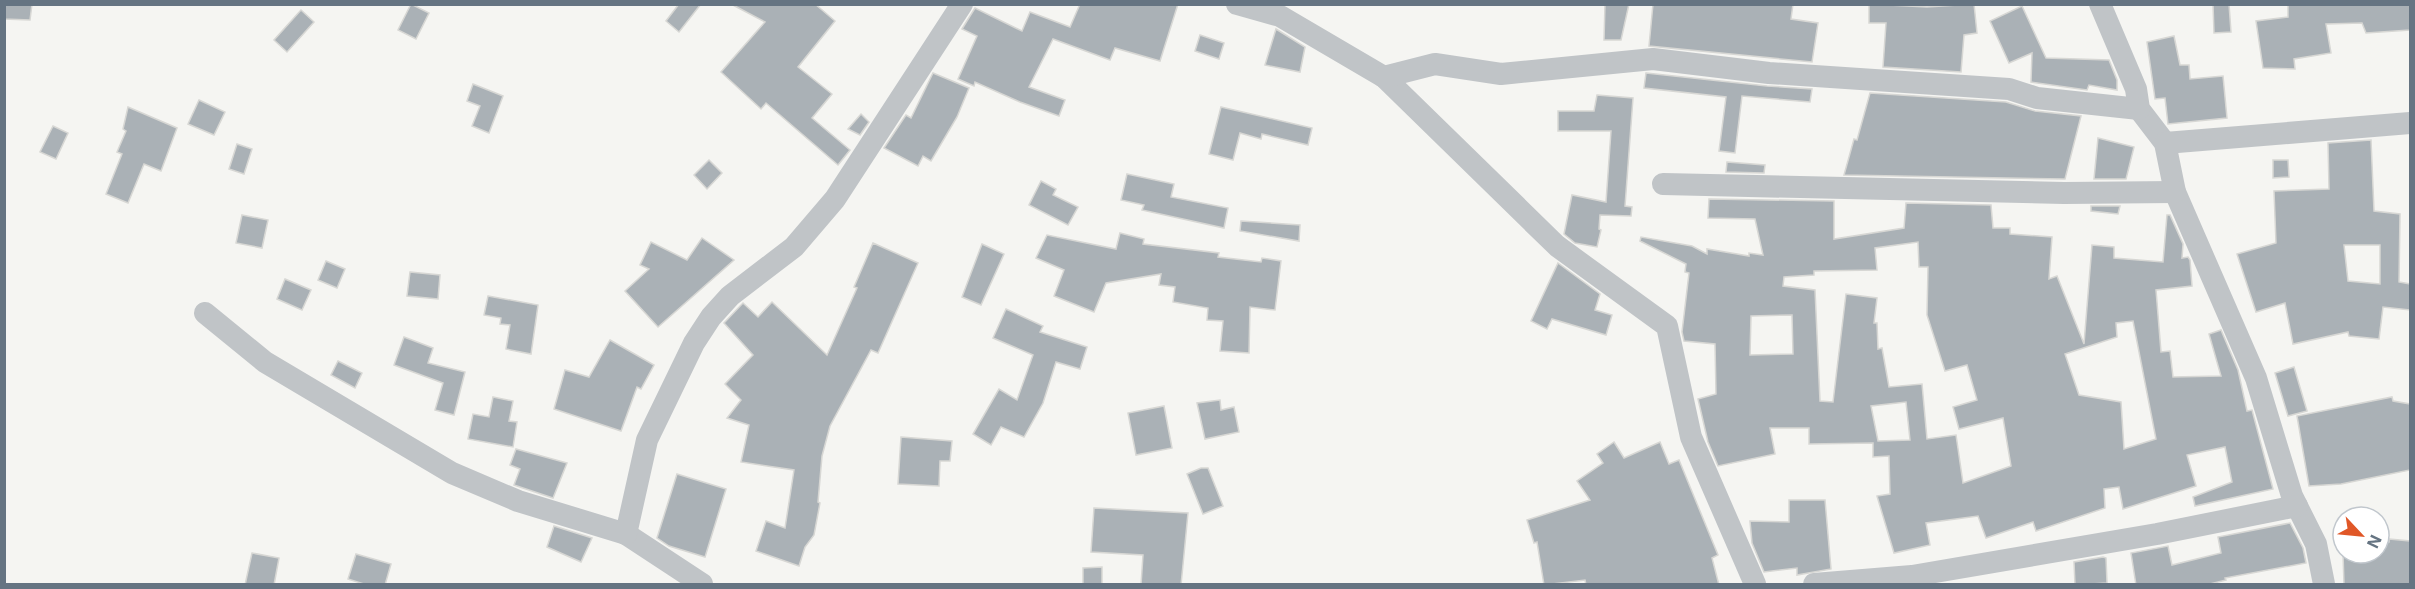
<svg xmlns="http://www.w3.org/2000/svg" width="2415" height="589" font-family="Inter,sans-serif">
  <style>
    .building { fill: #aab1b6; stroke: #d7d7d4; stroke-width: 1.5; fill-rule: evenodd }
    .lines { fill: none; stroke-linecap: round; stroke-linejoin: round }
    .street { stroke: #c0c4c7; stroke-width: 22 }
  </style>
  <rect width="100%" height="100%" fill="#f5f5f2"/>
  <g class="building">
    <polygon points="4,4 32,4 30,20 4,19"/>
    <polygon points="411,4 429,13 416,39 398,30"/>
    <polygon points="679,4 701,4 679,32 666,21"/>
    <polygon points="731,4 815,4 835,21 798,67 832,94 812,118 850,150 838,165 766,103 761,109 721,72 765,22"/>
    <polygon points="1080,4 1178,4 1160,61 1115,48 1110,60 1053,39 1029,87 1065,100 1059,116 1020,102 975,82 974,86 958,79 977,36 962,29 975,8 1022,31 1030,12 1070,27"/>
    <polygon points="1605,4 1629,4 1621,40 1604,40"/>
    <polygon points="1653,4 1793,4 1791,19 1818,23 1812,62 1649,46"/>
    <polygon points="1869,4 1927,7 1974,4 1977,33 1964,35 1961,72 1883,67 1886,23 1869,23"/>
    <polygon points="2213,4 2229,4 2231,32 2214,33"/>
    <polygon points="2288,4 2410,4 2410,30 2366,33 2362,23 2326,24 2331,53 2294,59 2295,69 2263,68 2256,21 2288,17"/>
    <polygon points="2022,6 2046,58 2109,60 2117,80 2117,90 2089,85 2087,90 2031,82 2032,53 2009,63 1990,21"/>
    <polygon points="301,10 314,22 287,52 274,40"/>
    <polygon points="1276,29 1305,47 1300,72 1265,65"/>
    <polygon points="1200,35 1224,43 1219,59 1195,51"/>
    <polygon points="2174,36 2180,65 2189,65 2190,79 2223,76 2227,118 2168,124 2165,98 2155,99 2147,42"/>
    <polygon points="933,73 969,88 957,117 931,161 923,156 918,166 884,148 906,115 911,118"/>
    <polygon points="1646,73 1767,86 1812,89 1810,102 1742,96 1735,153 1719,151 1726,97 1644,88"/>
    <polygon points="473,84 503,96 489,133 472,126 480,106 467,101"/>
    <polygon points="1870,93 2006,102 2035,111 2081,116 2065,179 1844,175 1854,139 1857,140"/>
    <polygon points="1597,95 1633,98 1625,206 1632,207 1631,216 1600,215 1599,229 1601,230 1597,247 1575,243 1564,234 1572,195 1606,202 1611,131 1558,131 1558,111 1594,111"/>
    <polygon points="199,100 225,112 214,135 188,124"/>
    <polygon points="128,107 177,128 161,171 144,164 128,203 106,194 122,154 117,152 126,131 123,129"/>
    <polygon points="1221,107 1312,128 1308,145 1262,134 1261,139 1240,133 1233,160 1209,154"/>
    <polygon points="861,114 869,122 860,135 848,129"/>
    <polygon points="53,126 68,133 56,159 40,152"/>
    <polygon points="2098,138 2134,147 2126,179 2094,179"/>
    <path d="M2371,140L2374,211L2400,214L2399,282L2410,284V310L2383,307L2379,339L2349,336L2348,332L2293,344L2285,303L2256,312L2237,254L2276,243L2274,191L2329,189L2328,143ZM2344,245H2380V284L2348,281Z"/>
    <polygon points="237,144 252,149 244,174 229,169"/>
    <polygon points="709,160 722,173 707,189 694,175"/>
    <polygon points="2273,160 2288,160 2289,177 2273,178"/>
    <polygon points="1727,162 1765,165 1764,173 1726,172"/>
    <polygon points="1127,174 1174,184 1171,197 1228,208 1224,228 1142,210 1144,205 1121,200"/>
    <polygon points="1041,181 1056,189 1053,195 1078,207 1068,225 1029,205"/>
    <path d="M1709,199L1834,201V239L1904,228L1906,203L1991,205L1993,228H2010V234L2052,237L2049,279L2057,276L2084,344L2092,245L2114,247V258L2163,262L2167,215H2170L2183,244L2182,258L2188,257L2190,260L2192,286L2156,290L2161,352L2170,351L2173,377L2221,376L2209,334L2221,330L2238,370L2247,411L2252,410L2273,489L2195,506L2193,497L2232,482L2225,447L2187,455L2196,486L2123,509L2119,487L2104,489L2105,508L2036,531L2033,522L1986,538L1978,516L1926,523L1930,545L1894,553L1877,496L1890,494L1889,456L1873,457V443L1809,444V428H1770L1775,454L1718,466L1708,442L1698,399L1716,394L1715,344L1684,341L1682,332L1689,273L1685,272L1686,264L1640,241L1641,237L1692,246L1707,254V249L1749,256V253L1763,255L1755,219L1708,218ZM1918,242L1919,267H1928L1927,315L1945,371L1967,365L1977,400L1953,407L1959,429L2003,418L2011,466L1963,483L1956,435L1927,439L1922,384L1889,387L1882,348L1878,349L1877,323H1874L1877,298L1846,294L1833,402L1820,401L1815,290L1783,286L1784,277L1814,275V271L1877,270L1875,248ZM1792,315L1793,354L1750,355L1751,316ZM2133,321L2156,439L2124,449L2121,402L2079,395L2065,354L2117,337L2116,323ZM1906,402L1910,440L1878,441L1871,406Z"/>
    <polygon points="2091,206 2120,206 2118,214 2091,211"/>
    <polygon points="242,215 268,220 262,248 236,243"/>
    <polygon points="1241,221 1300,225 1299,241 1240,231"/>
    <polygon points="1120,233 1144,239 1143,244 1219,253 1218,257 1261,262 1262,258 1281,261 1275,310 1250,307 1249,353 1220,351 1223,321 1207,320 1208,308 1173,302 1175,287 1159,285 1161,274 1106,283 1094,312 1054,296 1064,270 1036,258 1047,235 1116,249"/>
    <polygon points="702,238 734,260 658,327 625,291 649,269 640,265 651,242 687,260"/>
    <polygon points="873,243 918,263 878,353 871,350 830,426 822,456 818,502 820,503 814,535 805,547 799,566 756,551 766,521 785,528 794,470 741,462 749,425 727,418 741,400 725,384 753,355 724,323 743,303 758,317 772,302 827,355 857,288 854,287"/>
    <polygon points="982,244 1004,254 981,305 962,297"/>
    <polygon points="326,261 345,269 337,288 318,280"/>
    <polygon points="1558,263 1600,294 1595,310 1612,315 1606,335 1552,319 1547,329 1531,321"/>
    <polygon points="410,272 440,275 438,299 407,296"/>
    <polygon points="285,279 311,290 302,310 277,299"/>
    <polygon points="488,296 538,305 531,354 506,349 510,325 500,324 501,318 484,315"/>
    <polygon points="1006,309 1043,326 1040,332 1087,347 1080,369 1056,362 1043,403 1024,437 1001,427 991,445 973,434 999,389 1017,400 1033,355 993,338"/>
    <polygon points="404,337 433,348 428,363 465,372 454,415 435,410 443,383 394,365"/>
    <polygon points="610,340 654,365 641,389 637,387 621,431 554,409 565,370 589,377"/>
    <polygon points="338,361 362,373 355,388 331,375"/>
    <polygon points="2294,367 2307,411 2288,416 2275,373"/>
    <polygon points="493,397 513,401 509,421 517,422 513,447 468,439 473,414 489,417"/>
    <polygon points="2392,397 2393,401 2410,404 2410,470 2341,484 2309,486 2297,416"/>
    <polygon points="1220,400 1221,410 1234,407 1239,432 1205,439 1197,403"/>
    <polygon points="1164,406 1172,448 1136,455 1128,413"/>
    <polygon points="901,437 952,441 950,461 940,461 939,486 898,484"/>
    <polygon points="1614,442 1624,458 1660,442 1669,464 1679,460 1718,555 1712,558 1719,585 1586,585 1585,580 1544,585 1537,542 1534,543 1527,520 1590,500 1577,481 1603,463 1597,454"/>
    <polygon points="516,449 567,463 553,498 514,485 520,469 510,465"/>
    <polygon points="1201,468 1208,468 1223,506 1203,514 1187,474"/>
    <polygon points="677,474 726,489 705,557 669,546 657,538"/>
    <polygon points="1789,500 1825,500 1831,569 1797,575 1797,568 1764,572 1752,543 1750,521 1789,522"/>
    <polygon points="1094,508 1188,513 1181,585 1141,585 1143,555 1091,552"/>
    <polygon points="2290,523 2303,548 2306,563 2225,578 2226,580 2206,585 2136,585 2131,553 2168,546 2172,565 2221,553 2218,537"/>
    <polygon points="554,526 592,538 581,562 547,547"/>
    <polygon points="2389,539 2410,541 2410,585 2344,585 2343,553 2379,553 2379,541 2389,542"/>
    <polygon points="252,553 279,558 274,585 245,585"/>
    <polygon points="356,554 391,564 385,585 367,585 348,579"/>
    <polygon points="2103,557 2106,558 2107,583 2075,585 2074,562"/>
    <polygon points="1102,567 1102,585 1083,585 1083,568"/>
  </g>
  <g class="lines">
    <g class="street">
      <polyline points="1237,4 1280,16 1384,77 1557,246 1667,326 1691,437 1755,584"/>
      <polyline points="2100,4 2136,89 2139,109 2165,143 2175,192 2256,378 2292,496 2316,544 2324,584"/>
      <polyline points="1384,77 1435,64 1501,74 1653,59 1769,73 2009,89 2037,98 2139,109"/>
      <polyline points="2165,143 2410,123"/>
      <polyline points="1663,184 2064,193 2175,192"/>
      <polyline points="205,313 265,362 452,473 518,501 626,534 702,584"/>
      <polyline points="626,534 647,440 694,343 711,317 730,296 794,247 835,199 962,4"/>
      <polyline points="1814,584 1912,576 2157,534 2297,506"/>
    </g>
  </g>
  <rect width="2415" height="589" fill="none" stroke="#657482" stroke-width="12"/>
  <g transform="translate(2361 535) rotate(116)"><circle r="28" fill="#ffffff" stroke="#c1c7cd" stroke-width="1.5"/>
  <path d="M0-4.5L10 22L0 15L-10 22Z" fill="#e05727"/>
  <text y="-9" font-size="16" font-weight="bold" text-anchor="middle" fill="#657482">N</text>
  </g>
</svg>
